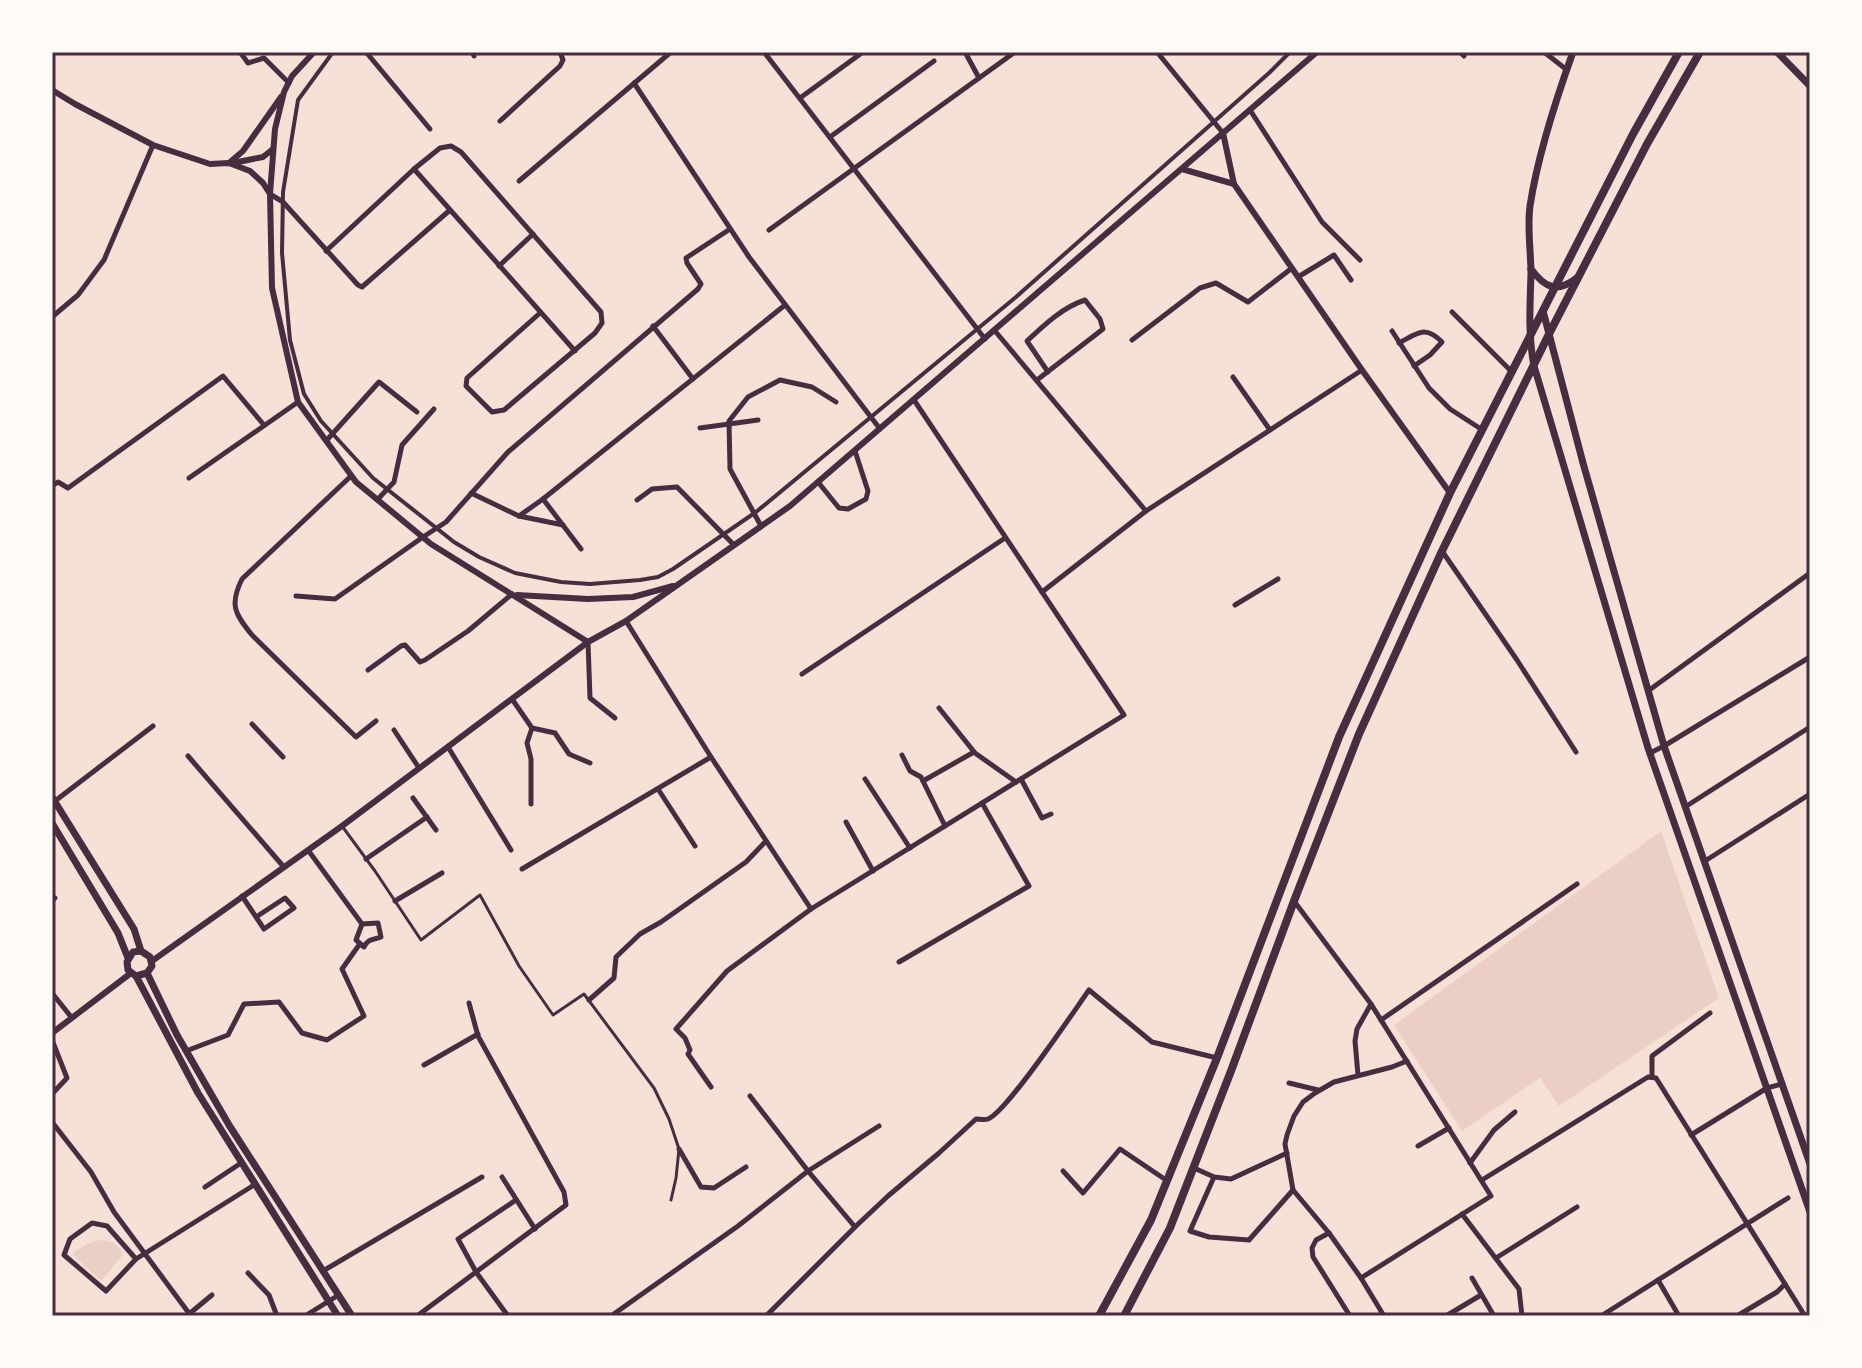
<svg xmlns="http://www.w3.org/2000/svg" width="1862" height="1368" font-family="Helvetica,sans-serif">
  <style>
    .green { fill: #ebcfc5 }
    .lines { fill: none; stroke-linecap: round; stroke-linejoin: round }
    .service { stroke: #4a2c40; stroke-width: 3 }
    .pedestrian { stroke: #4a2c40; stroke-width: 4 }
    .minor { stroke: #4a2c40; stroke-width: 5 }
    .tertiary { stroke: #4a2c40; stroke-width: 6 }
    .secondary { stroke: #4a2c40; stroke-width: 7 }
    .primary { stroke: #4a2c40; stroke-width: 8 }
    .neatline { fill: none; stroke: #4a2c40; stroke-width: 3 }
  </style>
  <rect width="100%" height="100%" fill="#f7e1d7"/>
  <g class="green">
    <polygon points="1661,831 1719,998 1559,1106 1540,1078 1462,1131 1394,1025"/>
    <path d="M99,1240C112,1241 118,1243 123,1255L101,1281L73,1255L74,1252L87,1244Z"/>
  </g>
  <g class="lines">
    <polyline class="service" points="342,826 375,871 421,940 480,895 519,966 553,1015 584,994 654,1088 669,1119 679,1149 676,1178 671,1200"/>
    <polyline class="pedestrian" points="333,52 298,100 283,192 282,253 290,340 304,394 321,421 373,478 454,542 479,557 515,573 561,582 590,584 640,580 658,577 673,569 756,512 1016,297 1269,73 1290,52"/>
    <g class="minor">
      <polyline points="240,52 248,63 264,58 289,83"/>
      <polyline points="366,52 430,129"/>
      <polyline points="472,52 474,56"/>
      <polyline points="764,52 985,339"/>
      <polyline points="965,52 979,78"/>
      <polyline points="1157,52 1223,133"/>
      <polyline points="1460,52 1464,56"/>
      <polyline points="1544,52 1567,70"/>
      <polyline points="634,83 749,257 880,429"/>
      <polyline points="800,98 863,52"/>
      <polyline points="1250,110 1322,222 1360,260"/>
      <polyline points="500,121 560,66 563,60 560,52"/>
      <polyline points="830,137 934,61"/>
      <polyline points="414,169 575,351"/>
      <polyline points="519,181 671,52"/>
      <polyline points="270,194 283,202 358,285 362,287 450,210"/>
      <polyline points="769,230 1015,52"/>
      <polyline points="326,251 414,169 440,148 451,146 461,152 601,312 602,323 595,333 504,410 492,412 466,386 467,378 540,313"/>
      <polyline points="499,266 533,234"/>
      <polyline points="1298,277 1334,255 1351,280"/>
      <polyline points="1452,312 1511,371"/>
      <polyline points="52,317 78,295 104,260 153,145"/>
      <polyline points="653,326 693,379"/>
      <polyline points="995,331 1146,511"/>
      <polyline points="1392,331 1429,388 1450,409 1481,429"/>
      <polyline points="1132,340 1200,288 1216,283 1248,302 1292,268"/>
      <path d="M1399,343C1418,333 1425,325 1442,342L1430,355L1414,366"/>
      <polyline points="1233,377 1270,430"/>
      <path d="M1037,380L1103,329L1100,319L1085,300C1063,307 1044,325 1027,341L1048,372"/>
      <polyline points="700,428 758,420"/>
      <polyline points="326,441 379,382 417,412"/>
      <path d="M351,476L242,579C229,605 235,614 252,635L356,737L376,721"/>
      <polyline points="189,478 298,402"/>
      <polyline points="818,482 839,508 848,509 866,499 868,491 855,451"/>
      <polyline points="52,486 58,482 68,488 223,376 264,425"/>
      <polyline points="471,493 519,516 563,525"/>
      <polyline points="543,499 581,549"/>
      <polyline points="377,500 394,482 402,445 434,409"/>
      <polyline points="637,500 652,489 677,487 734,545"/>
      <polyline points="519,516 543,499 785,305"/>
      <polyline points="761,526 730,469 729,421 748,397 780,380 812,387 836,402"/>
      <polyline points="1442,551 1517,660 1576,752"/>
      <polyline points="1042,592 1146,511 1362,370"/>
      <polyline points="296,596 335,599 423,537 446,522 508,452 698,289 701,284 687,263 686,258 730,229"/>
      <polyline points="1235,605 1278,579"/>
      <polyline points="626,621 711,757 811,909"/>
      <polyline points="588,642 590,698 615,718"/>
      <polyline points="368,670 401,646 405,645 420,662 425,660 468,631 512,594"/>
      <polyline points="802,674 1005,538"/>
      <polyline points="1648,691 1810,573"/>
      <polyline points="512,699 532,728"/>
      <polyline points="939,708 975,753 1016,782"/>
      <polyline points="252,724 283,757"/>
      <polyline points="394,730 419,768"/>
      <polyline points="448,747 511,850"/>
      <polyline points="1650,753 1664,746 1810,657"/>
      <polyline points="902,755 910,771 921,777 945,826"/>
      <polyline points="188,756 283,866"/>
      <polyline points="865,779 910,848"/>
      <polyline points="1021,779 1042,818 1051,814"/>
      <polyline points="923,781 974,752"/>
      <polyline points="658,789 695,846"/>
      <polyline points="413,798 436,830"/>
      <polyline points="55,801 153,726"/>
      <polyline points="531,804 531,759 527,743 532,728 555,733 569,754 590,763"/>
      <polyline points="1685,807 1810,727"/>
      <polyline points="846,822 873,871"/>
      <path d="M308,850L362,924L378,923L381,937C374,940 368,938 364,947L356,940L362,924"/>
      <polyline points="366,859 427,817"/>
      <polyline points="1705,861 1810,794"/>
      <polyline points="522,869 711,757"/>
      <polyline points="242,896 264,929 294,908 285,898 256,917"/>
      <polyline points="52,901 55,898"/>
      <polyline points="395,901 442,873"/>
      <polyline points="1294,901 1371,1004 1491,1196 1361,1278 1384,1316"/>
      <polyline points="899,962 1029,886 982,803"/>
      <polyline points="52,993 72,1018"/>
      <polyline points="589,1000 614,978 616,957 640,934 661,922 746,862 766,841"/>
      <polyline points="1381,1020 1577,884"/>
      <polyline points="52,1040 67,1078 52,1094"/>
      <polyline points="186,1051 228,1035 244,1004 279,1002 302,1033 327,1040 364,1016 342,969 359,945"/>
      <polyline points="424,1065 478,1034"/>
      <polyline points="1358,1075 1355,1041 1357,1029 1371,1004"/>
      <polyline points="1652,1077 1652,1056 1710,1013"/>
      <polyline points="1289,1083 1318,1090"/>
      <polyline points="711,1087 688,1054 690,1050 685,1038 676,1029 727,971 811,909 1124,715 914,400"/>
      <polyline points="52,1122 91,1172 114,1212 191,1316"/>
      <polyline points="1691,1135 1767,1088 1782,1084"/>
      <polyline points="1418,1146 1449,1128"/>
      <polyline points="679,1149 701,1187 714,1188 746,1167"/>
      <polyline points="1470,1163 1494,1130 1515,1112"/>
      <polyline points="1194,1168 1214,1177 1231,1179 1287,1153"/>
      <polyline points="1063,1171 1083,1193 1120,1149 1166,1180"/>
      <polyline points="502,1177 535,1229"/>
      <polyline points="1214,1177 1190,1231 1209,1237 1249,1240 1293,1190"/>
      <polyline points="1482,1180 1648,1077 1656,1078 1805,1316"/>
      <polyline points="205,1187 241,1163"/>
      <polyline points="1462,1214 1519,1289 1522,1316"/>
      <polyline points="855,1227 808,1171 879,1126"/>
      <polyline points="1329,1233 1316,1240 1312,1248 1313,1257 1350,1316"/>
      <polyline points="1496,1258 1577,1207"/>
      <polyline points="136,1259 107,1226 92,1223 70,1239 64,1255 106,1291 136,1259 254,1185"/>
      <polyline points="323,1271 482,1177"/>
      <polyline points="248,1273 269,1295 277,1316"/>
      <polyline points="1361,1278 1329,1233 1293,1190 1285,1144 1287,1135 1294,1116 1303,1102 1315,1093 1334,1082 1392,1067 1407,1061"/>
      <polyline points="1472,1278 1494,1316"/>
      <polyline points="1658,1280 1679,1316"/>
      <polyline points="189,1314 212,1295"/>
      <polyline points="305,1316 337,1296"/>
      <polyline points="417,1316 566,1205 564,1192 478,1036 469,1003"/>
      <polyline points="508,1316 476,1272 458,1239 516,1200"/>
      <polyline points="611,1316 738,1226 808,1171 750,1096"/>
      <path d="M766,1316L855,1227L888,1196L939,1153L976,1119C979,1119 985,1120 988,1119C1006,1113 1074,1011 1089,990L1152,1042L1217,1058"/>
      <polyline points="1446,1316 1481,1295"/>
      <polyline points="1601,1316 1788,1198"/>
      <polyline points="1737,1316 1777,1292 1785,1284"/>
    </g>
    <g class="tertiary">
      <polyline points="314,52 292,76 284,92 275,129 270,194 272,288 298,402 356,482 431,544 588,642"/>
      <polyline points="52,90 75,104 153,145 210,164 229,163 250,171 263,183 270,194"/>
      <polyline points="1223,133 1234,184"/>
      <polyline points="229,163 243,151 281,97"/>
      <polyline points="233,163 263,157 273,149"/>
      <polyline points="1182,169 1234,184 1362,370 1450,493"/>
      <polyline points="517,595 588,599 633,597 673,586"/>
      <polyline points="152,961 342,826 588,642 626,621 790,506 1317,52"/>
      <polyline points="52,1033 131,973"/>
    </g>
    <g class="secondary">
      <path d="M1573,52C1555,102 1538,154 1530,206C1527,228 1531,252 1531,274C1530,305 1528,335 1534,366L1648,748L1810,1212"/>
      <polyline points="1777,52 1810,86"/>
      <path d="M1531,269C1545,288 1557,294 1578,277"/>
      <polyline points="1543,311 1583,463 1664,746 1810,1164"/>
      <polyline points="52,797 134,929 141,951"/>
      <polyline points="52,823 118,933 128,958"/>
      <polyline points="147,973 136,976 128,970 127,962 133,952 141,951 150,957 152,966 147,973 177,1035 229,1125 352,1316"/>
      <polyline points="136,976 198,1093 338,1316"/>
    </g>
    <g class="primary">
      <polyline points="1099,1316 1151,1220 1217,1058 1339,737 1450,493 1633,134 1679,52"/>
      <polyline points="1124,1316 1170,1228 1231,1071 1294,901 1359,734 1442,551 1549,334 1647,144 1700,52"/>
    </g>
  </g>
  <rect width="1862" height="1368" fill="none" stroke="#fffaf5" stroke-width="108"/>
  <rect x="54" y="54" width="1754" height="1260" class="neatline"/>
</svg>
